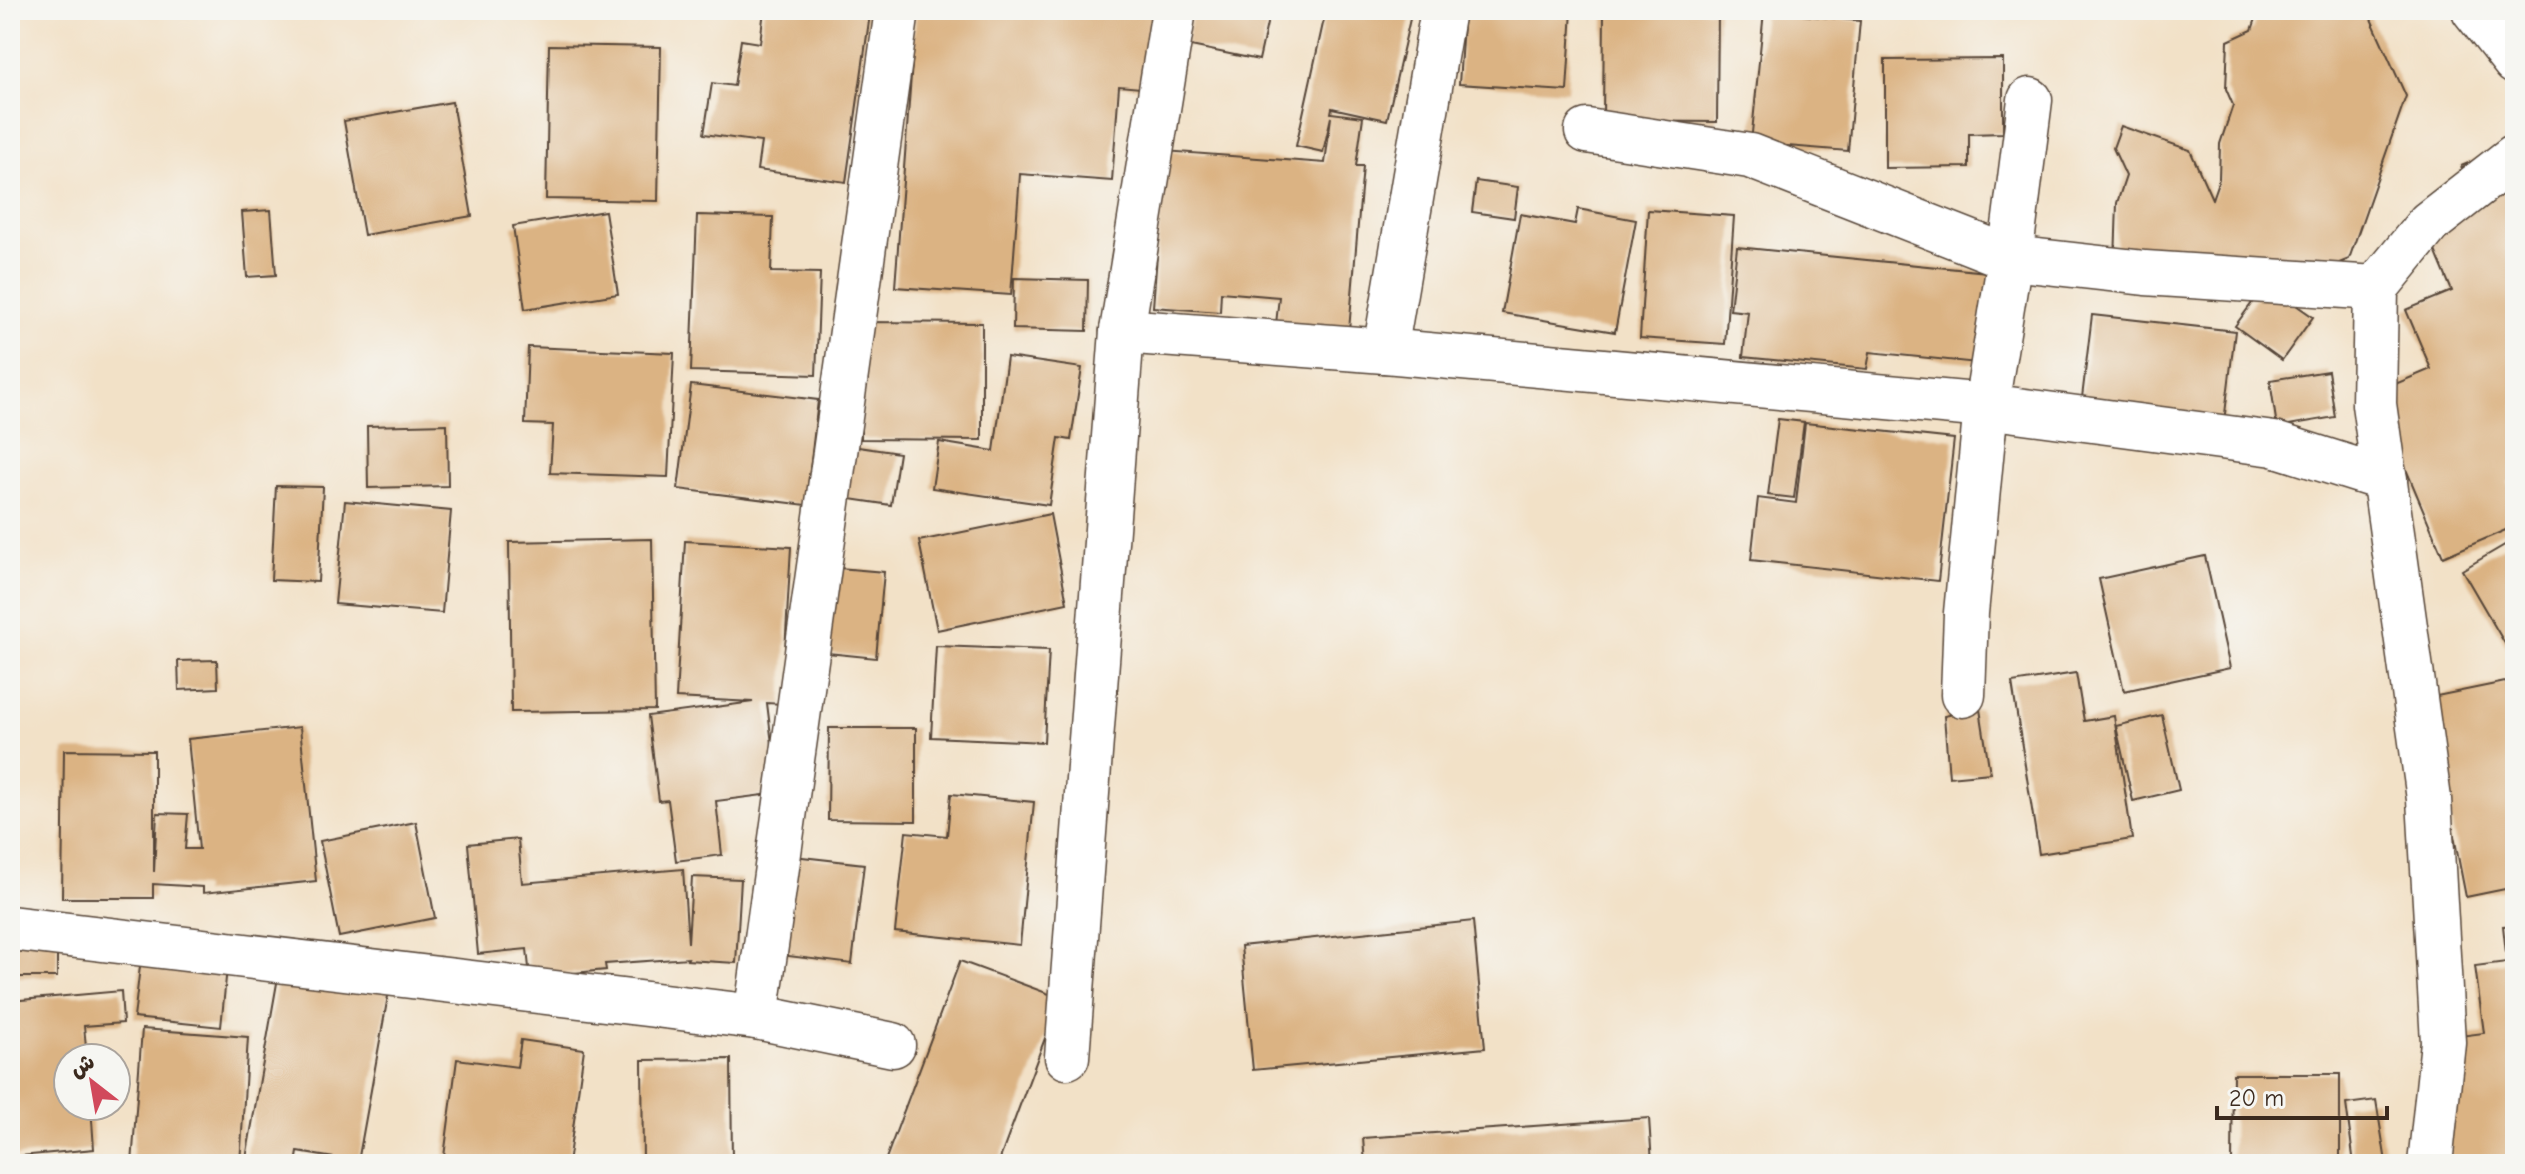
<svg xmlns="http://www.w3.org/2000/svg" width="2525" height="1174" font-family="'Comic Neue','Playpen Sans Arabic',sans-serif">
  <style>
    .building { fill: #dbb383 }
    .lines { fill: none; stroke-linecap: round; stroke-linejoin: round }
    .minor-casing { stroke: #564537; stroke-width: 47 }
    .minor { stroke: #fff; stroke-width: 44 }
  </style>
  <rect width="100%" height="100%" fill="#f6f6f2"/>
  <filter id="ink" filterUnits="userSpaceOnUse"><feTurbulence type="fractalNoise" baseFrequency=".0125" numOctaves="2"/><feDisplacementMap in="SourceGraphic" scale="16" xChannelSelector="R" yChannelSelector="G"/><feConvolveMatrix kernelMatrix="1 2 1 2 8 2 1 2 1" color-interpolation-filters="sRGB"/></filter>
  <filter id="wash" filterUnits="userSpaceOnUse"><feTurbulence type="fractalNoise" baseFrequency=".006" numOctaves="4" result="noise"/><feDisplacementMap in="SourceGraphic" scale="32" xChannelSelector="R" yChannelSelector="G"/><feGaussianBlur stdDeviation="1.8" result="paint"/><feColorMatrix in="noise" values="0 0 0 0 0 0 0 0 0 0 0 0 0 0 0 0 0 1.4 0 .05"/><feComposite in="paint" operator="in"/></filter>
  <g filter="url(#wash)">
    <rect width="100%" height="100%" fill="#f2e1c7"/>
    <g id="blocks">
      <g class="building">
        <polygon points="764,10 844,10 870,14 846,182 757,170 761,142 704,134 712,83 734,86 741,40 760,43"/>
        <polygon points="916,10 1158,10 1152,89 1119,86 1112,181 1020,174 1011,295 895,287"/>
        <polygon points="1193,10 1270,10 1259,60 1186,45"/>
        <polygon points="1326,10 1412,10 1387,120 1332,108 1331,113 1363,117 1356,166 1363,166 1349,330 1276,324 1279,297 1221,292 1220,312 1153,307 1165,151 1325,163 1331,117 1323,152 1296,146"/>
        <polygon points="1464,10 1572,10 1567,91 1459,84"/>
        <polygon points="1604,10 1718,10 1717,122 1603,121"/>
        <polygon points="2259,10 2367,10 2406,96 2349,259 2332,266 2115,262 2117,203 2126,176 2113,148 2121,126 2190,150 2212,199 2219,179 2220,144 2233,105 2226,89 2228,41 2252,30"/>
        <polygon points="1764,11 1860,21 1848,151 1751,143"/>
        <polygon points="549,45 661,47 658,201 546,199"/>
        <polygon points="2003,59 2003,133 1969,134 1969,167 1885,168 1885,60"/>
        <polygon points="452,102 472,216 364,235 344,121"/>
        <polygon points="2512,145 2515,152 2515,479 2508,482 2515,499 2515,526 2443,557 2374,393 2431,369 2406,310 2452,291 2426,229 2478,208 2461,166"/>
        <polygon points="1476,181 1518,187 1514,218 1472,212"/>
        <polygon points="1578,209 1636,220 1615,332 1502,313 1520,214 1575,224"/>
        <polygon points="271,210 276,275 247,277 242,212"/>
        <polygon points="1648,210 1734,216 1725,344 1640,338"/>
        <polygon points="605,211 618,294 525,309 513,226"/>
        <polygon points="697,215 773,217 771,272 820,273 816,375 691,371"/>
        <polygon points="1737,247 1997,273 1987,364 1870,352 1867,369 1743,357 1748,312 1730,310"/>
        <polygon points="1014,278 1088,280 1087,331 1013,329"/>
        <polygon points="2266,284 2313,317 2282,360 2235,326"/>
        <polygon points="2092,315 2235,331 2224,422 2081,406"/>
        <polygon points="861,322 982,323 982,440 861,439"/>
        <polygon points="528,347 674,353 668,477 550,473 553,425 525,424"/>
        <polygon points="1007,357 1082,368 1071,440 1059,438 1049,505 932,488 939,442 994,451"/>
        <polygon points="2328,371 2335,417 2277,427 2270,380"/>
        <polygon points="691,385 818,400 806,505 678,489"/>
        <polygon points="1778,419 1804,422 1794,498 1768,495"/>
        <polygon points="1805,423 1954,439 1938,581 1751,560 1758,498 1796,503"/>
        <polygon points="447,424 448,486 368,488 367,426"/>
        <polygon points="845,445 899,453 891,505 837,497"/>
        <polygon points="276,486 323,487 318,582 271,580"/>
        <polygon points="345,501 451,511 442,613 335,604"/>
        <polygon points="1050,514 1067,603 937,630 919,541"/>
        <polygon points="652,539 655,710 511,712 509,542"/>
        <polygon points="2515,539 2515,652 2511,654 2462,570"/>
        <polygon points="685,541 791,547 782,704 767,703 778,793 716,801 722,855 676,861 668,800 659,801 648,716 753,702 676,698"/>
        <polygon points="2205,556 2230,668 2124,691 2099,579"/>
        <polygon points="827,567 884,572 876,658 818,652"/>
        <polygon points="936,646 1049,650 1044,742 931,737"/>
        <polygon points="217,660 218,688 179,690 178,661"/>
        <polygon points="2076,673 2084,721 2114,716 2132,839 2039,854 2012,683"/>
        <polygon points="2515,680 2515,887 2466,897 2427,698"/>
        <polygon points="1980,709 1990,773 1949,777 1944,716"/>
        <polygon points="2162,715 2179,790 2133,801 2116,726"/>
        <polygon points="300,727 316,881 203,893 203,887 153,884 153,898 62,898 64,750 154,751 154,872 157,813 188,814 185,849 199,849 188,739"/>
        <polygon points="829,728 916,728 916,821 828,820"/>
        <polygon points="951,794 1034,802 1020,945 895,932 906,832 947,836"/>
        <polygon points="416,822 435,918 339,937 320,841"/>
        <polygon points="518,839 522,883 683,869 688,943 692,877 741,879 736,963 687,960 688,958 605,964 606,970 530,977 527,949 478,954 468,844"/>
        <polygon points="784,855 864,864 852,964 772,954"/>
        <polygon points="1473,921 1485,1048 1253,1070 1241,946"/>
        <polygon points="2515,925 2515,1164 2452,1164 2436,1039 2484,1033 2475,966 2507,962 2503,926"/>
        <rect x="10" y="939" width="47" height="38"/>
        <polygon points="142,949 228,958 221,1027 134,1018"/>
        <polygon points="960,961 1060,998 998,1164 884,1164"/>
        <polygon points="280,966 390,985 358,1162 298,1152 296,1164 245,1164"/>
        <polygon points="121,991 123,1023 84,1026 87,1058 68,1058 68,1106 91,1106 94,1149 10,1157 10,1105 12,1105 10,1001"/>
        <polygon points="142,1029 248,1037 240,1164 132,1164"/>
        <polygon points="521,1040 584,1049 568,1164 443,1164 457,1059 517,1067"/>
        <polygon points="731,1059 732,1164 643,1164 642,1060"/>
        <polygon points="2233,1074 2340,1074 2340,1163 2232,1163"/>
        <polygon points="2376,1100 2386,1162 2354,1164 2346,1104"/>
        <polygon points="1649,1118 1652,1164 1365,1164 1363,1138"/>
        <polygon points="1689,1159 1794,1161 1794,1164 1689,1164"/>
      </g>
    </g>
  </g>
  <g filter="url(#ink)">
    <use href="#blocks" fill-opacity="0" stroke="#564537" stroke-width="2"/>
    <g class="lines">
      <g class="minor-casing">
        <g id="minor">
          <polyline points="2474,10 2515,62"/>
          <polyline points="1587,131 1750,156 2010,258 2145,273 2376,288"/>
          <polyline points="1122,331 1385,351 1986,406 2274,444 2385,479"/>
          <polyline points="1385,351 1443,10"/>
          <polyline points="1963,695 1966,613 1986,406 2010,258 2030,100"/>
          <polyline points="10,928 756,1017 893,1045"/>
          <polyline points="756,1017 897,10"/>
          <polyline points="1067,1057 1122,331 1174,10"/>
          <polyline points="2430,1164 2443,1042 2429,799 2374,404 2376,288 2429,223 2515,156"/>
        </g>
      </g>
      <use href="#minor" class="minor"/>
    </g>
  </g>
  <rect width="2525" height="1174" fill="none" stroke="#f6f6f2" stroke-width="40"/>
  <g transform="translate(92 1082) rotate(329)"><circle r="38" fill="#f6f6f2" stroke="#aba49d" stroke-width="2"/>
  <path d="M0-6L14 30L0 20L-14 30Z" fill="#d1495b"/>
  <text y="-12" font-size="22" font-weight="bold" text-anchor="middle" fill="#3b2a1e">ش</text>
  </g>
  <path d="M2217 1106v12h170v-12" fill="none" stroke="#3b2a1e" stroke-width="4"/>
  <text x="2229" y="1106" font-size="24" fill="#3b2a1e" stroke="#f6f6f2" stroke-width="6" paint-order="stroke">20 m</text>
</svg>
